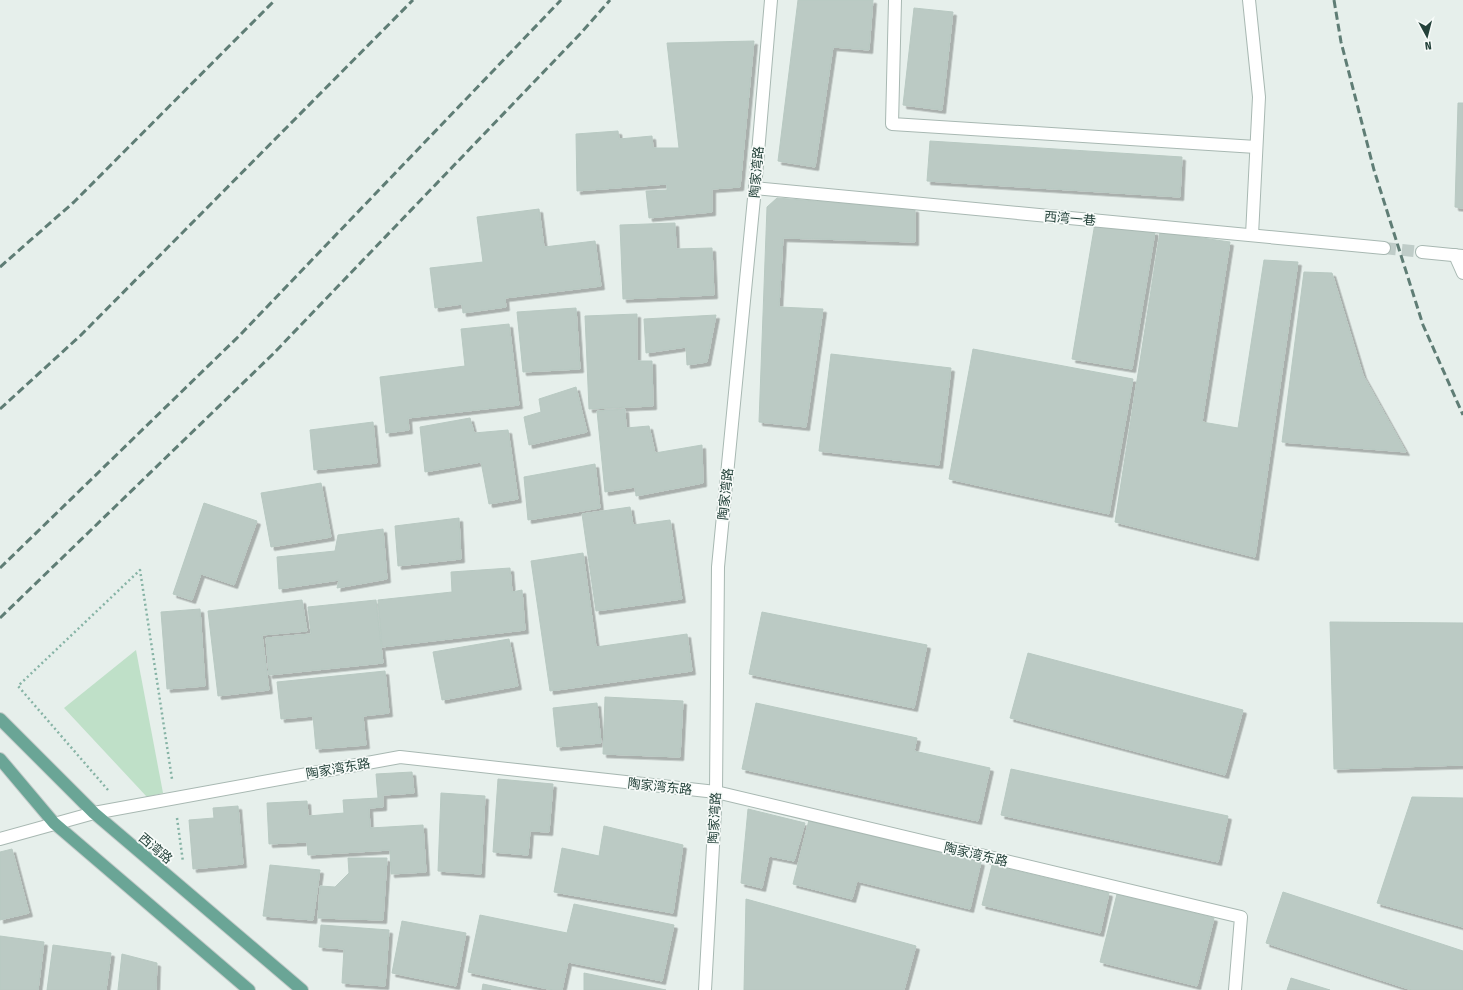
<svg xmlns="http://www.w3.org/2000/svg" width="1463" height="990" font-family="'Fira Sans Condensed','Noto Sans SC',sans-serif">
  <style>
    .green { fill: #bfe0c8 }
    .building { fill: #bbcac4; stroke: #b8c9c2; filter: url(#shadow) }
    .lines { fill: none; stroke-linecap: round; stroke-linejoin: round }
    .minor-tunnel { stroke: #bfccc8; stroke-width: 12; stroke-dasharray: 12 6; stroke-linecap: butt }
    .minor-casing { stroke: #a8b8b2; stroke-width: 14 }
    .major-casing { stroke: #c2cac8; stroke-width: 14 }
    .path { stroke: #86b3a5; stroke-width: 2.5; stroke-dasharray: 2 3; stroke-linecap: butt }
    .minor { stroke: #fff; stroke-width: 12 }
    .major { stroke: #6aa596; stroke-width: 12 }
    .rail { stroke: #5f7d75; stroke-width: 3; stroke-dasharray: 8 4; stroke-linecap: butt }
    .labels { text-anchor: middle; stroke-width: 3.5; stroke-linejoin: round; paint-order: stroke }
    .street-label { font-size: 13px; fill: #24423a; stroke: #f7fbf9 }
  </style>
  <defs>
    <filter id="shadow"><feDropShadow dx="3.5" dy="3.5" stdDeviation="0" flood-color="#0004"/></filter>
  </defs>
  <rect width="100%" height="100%" fill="#e6efeb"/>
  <polygon class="green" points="136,650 163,793 147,797 64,708"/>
  <g class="building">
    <polygon points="798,0 873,0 869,50 833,47 815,167 778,161"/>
    <polygon points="914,8 953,12 942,110 903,105"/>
    <polygon points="754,41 740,187 712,189 712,212 649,218 646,191 667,190 667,184 577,191 576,134 618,131 619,139 652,136 653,148 679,148 667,43"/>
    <polygon points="1458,103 1463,103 1463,208 1455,207"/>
    <polygon points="930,141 1182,157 1180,197 927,181"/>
    <polygon points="777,198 915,209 915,242 783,238 779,307 823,309 806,427 759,422 767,207"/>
    <polygon points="539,209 544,247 595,241 601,286 505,298 506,307 463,313 462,304 435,308 430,268 483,262 477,217"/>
    <polygon points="675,223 676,249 712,248 714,295 623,299 620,225"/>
    <polygon points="1095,223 1155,232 1132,369 1072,359"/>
    <polygon points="1160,232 1230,242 1202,422 1238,428 1264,260 1298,262 1255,557 1115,522"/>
    <polygon points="1304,272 1332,273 1363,375 1406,452 1282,442"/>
    <polygon points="576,308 580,369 523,372 517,312"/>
    <polygon points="637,314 637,361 652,361 653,406 589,409 585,316"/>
    <polygon points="716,315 707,362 687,365 686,347 646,353 644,319"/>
    <polygon points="509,324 519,405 408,418 409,430 386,433 380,377 465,366 461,329"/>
    <polygon points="973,349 1133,379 1109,514 949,479"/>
    <polygon points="831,354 951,368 939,465 819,451"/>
    <polygon points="576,387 587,432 529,445 524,417 541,412 539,399"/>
    <polygon points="625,409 626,428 649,426 655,453 702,445 703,483 636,496 635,487 605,492 597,411"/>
    <polygon points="470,418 474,433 508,430 518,499 489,504 481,462 425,472 420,427"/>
    <polygon points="373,422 377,463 314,470 310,430"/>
    <polygon points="595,464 600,508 528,520 524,477"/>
    <polygon points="321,483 331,537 271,547 261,493"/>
    <polygon points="204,503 257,521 234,585 201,574 192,600 173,594"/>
    <polygon points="630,507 633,525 670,520 682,599 596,611 582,514"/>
    <polygon points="459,518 461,559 398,566 395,526"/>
    <polygon points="383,529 387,579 337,588 339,580 279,589 277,557 335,551 338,535"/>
    <polygon points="583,553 596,647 687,634 692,671 550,691 531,561"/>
    <polygon points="510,568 512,592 522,590 525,630 382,647 378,600 452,592 451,572"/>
    <polygon points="302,600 307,631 262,635 269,690 218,696 208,611"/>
    <polygon points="376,600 383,663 269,675 266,638 311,634 308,607"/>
    <polygon points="200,609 205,686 167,689 161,612"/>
    <polygon points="762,612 927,645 914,708 749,674"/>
    <polygon points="1330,622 1463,623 1463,765 1334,769"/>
    <polygon points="509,639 518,686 442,700 433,652"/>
    <polygon points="1028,653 1243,710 1225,775 1010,718"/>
    <polygon points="385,671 389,713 363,716 366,745 316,749 313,716 281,719 277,682"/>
    <polygon points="605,697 683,701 680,757 603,754"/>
    <polygon points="597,703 601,743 557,747 553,708"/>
    <polygon points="756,703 917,738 914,751 990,768 978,821 742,769"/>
    <polygon points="1011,769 1228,816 1218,862 1001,815"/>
    <polygon points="412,772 414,793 383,795 383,807 369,808 370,828 423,825 426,872 391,874 390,850 308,855 307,842 269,844 267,803 307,801 308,816 344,813 343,800 378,798 376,774"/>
    <polygon points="498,779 553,784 549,832 530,831 528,855 493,852"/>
    <polygon points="441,793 485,796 481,874 438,871"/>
    <polygon points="1412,797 1463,798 1463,927 1377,903"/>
    <polygon points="238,806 243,864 193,869 189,820 214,818 213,808"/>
    <polygon points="748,809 805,823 794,861 769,856 762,888 741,883"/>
    <polygon points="809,820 981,862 970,909 857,881 852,899 793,884"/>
    <polygon points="604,826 683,845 673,913 554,892 562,848 599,856"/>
    <polygon points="12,849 29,913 0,920 0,852"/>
    <polygon points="348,858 387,858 383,920 318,918 320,886 335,887 349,873"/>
    <polygon points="270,865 320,870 313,920 263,916"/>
    <polygon points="992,865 1109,893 1100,933 982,905"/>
    <polygon points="1283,892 1463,951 1463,990 1412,990 1266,943"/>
    <polygon points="1117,894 1214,918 1197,986 1100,962"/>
    <polygon points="746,899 916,946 904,990 744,990"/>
    <polygon points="574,904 674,925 662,981 568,962 562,990 553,990 468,972 480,915 567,933"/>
    <polygon points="402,921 466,933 456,986 392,973"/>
    <polygon points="321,925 389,930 385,986 342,983 344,949 319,947"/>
    <polygon points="0,936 44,942 38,990 0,990"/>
    <polygon points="53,945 111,953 106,990 47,990"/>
    <polygon points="122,954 157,963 156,990 118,990"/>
    <polygon points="584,973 666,990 584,990"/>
    <polygon points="1291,978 1330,990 1287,990"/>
    <polygon points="483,984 511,990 482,990"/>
  </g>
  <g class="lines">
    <polyline class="minor-tunnel" points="1384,248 1422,252"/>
    <g class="minor-casing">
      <g id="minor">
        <polyline points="895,0 892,124 1256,147"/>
        <polyline points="1249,0 1259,97 1252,235"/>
        <polyline points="755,188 1384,248"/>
        <polyline points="1422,252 1463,256"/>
        <polyline points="1455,255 1463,273"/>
        <polyline points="0,839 94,813 400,757 716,792 1241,917 1235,990"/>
        <polyline points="705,990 716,792 718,567 755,188 771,0"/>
      </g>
    </g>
    <g class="major-casing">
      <g id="major">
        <polyline points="0,719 94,813 302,990"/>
        <polyline points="0,759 54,823 249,990"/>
      </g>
    </g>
    <g class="path">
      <polyline points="108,790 18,686 140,570 172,779"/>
      <polyline points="177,818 183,862"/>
    </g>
    <use href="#minor" class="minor"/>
    <use href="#major" class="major"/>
    <g class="rail">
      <polyline points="1334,0 1341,42 1374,170 1423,325 1463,415"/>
      <polyline points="0,267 74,202 275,0"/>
      <polyline points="0,409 81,335 413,0"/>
      <polyline points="0,568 240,335 561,0"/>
      <polyline points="0,618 273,354 580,34 610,0"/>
    </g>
  </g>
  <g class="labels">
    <g class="street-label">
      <text transform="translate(756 172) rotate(-85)" y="5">陶家湾路</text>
      <text transform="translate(1070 218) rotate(5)" y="5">西湾一巷</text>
      <text transform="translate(725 494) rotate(-84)" y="5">陶家湾路</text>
      <text transform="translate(338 768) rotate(-10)" y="5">陶家湾东路</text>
      <text transform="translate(660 786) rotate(6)" y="5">陶家湾东路</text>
      <text transform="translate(714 818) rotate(-87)" y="5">陶家湾路</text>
      <text transform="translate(156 848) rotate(40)" y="5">西湾路</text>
      <text transform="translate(976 854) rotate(13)" y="5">陶家湾东路</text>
    </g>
  </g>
  <g transform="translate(1427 36) rotate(173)" stroke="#f7fbf9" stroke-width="3" paint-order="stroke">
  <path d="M0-3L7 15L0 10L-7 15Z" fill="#24423a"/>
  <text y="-6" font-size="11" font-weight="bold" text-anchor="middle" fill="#24423a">N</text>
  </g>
</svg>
